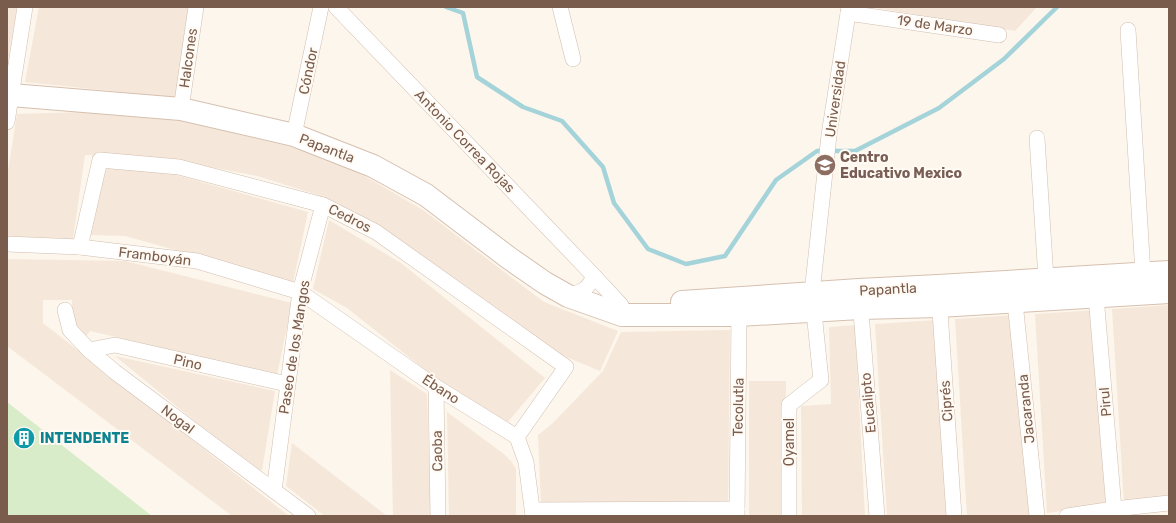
<svg xmlns="http://www.w3.org/2000/svg" width="1176" height="523" font-family="Rubik,sans-serif">
  <style>
    .residential { fill: #f5e8da }
    .green { fill: #d8ecc9 }
    .lines { fill: none; stroke-linecap: round; stroke-linejoin: round }
    .stream { stroke: #a5d3da; stroke-width: 4.5 }
    .street-casing { stroke: #d1beb0; stroke-width: 16 }
    .secondary-casing { stroke: #d6c0b0; stroke-width: 24 }
    .street { stroke: #fff; stroke-width: 15 }
    .secondary { stroke: #fff; stroke-width: 22 }
    .labels { text-anchor: middle; stroke-width: 4; stroke-linejoin: round; paint-order: stroke }
    .street-label { font-size: 14px; fill: #7a5c4d; stroke: #fffaf3 }
    .education-label { font-size: 14px; font-weight: bold; fill: #785e54; stroke: #fffaf3; text-anchor: start }
    .culture-label { font-size: 14px; font-weight: bold; fill: #0d838f; stroke: #fffaf3; text-anchor: start }
  </style>
  <rect width="100%" height="100%" fill="#fdf6ec"/>
  <g class="residential">
    <polygon points="7,7 17,7 7,67"/>
    <polygon points="39,7 202,7 187,99 25,82"/>
    <polygon points="870,7 1037,7 1015,31"/>
    <polygon points="116,111 163,115 323,155 363,175 423,210 544,302 618,331 600,371 530,342 410,247 318,195 257,176 163,158 85,155 73,239 7,239 7,177 17,114"/>
    <polygon points="99,167 159,170 308,212 293,283 125,236 89,235"/>
    <polygon points="329,220 401,263 545,378 501,430 347,308 313,289"/>
    <polygon points="7,259 125,261 292,303 277,375 90,331 84,339 71,333 72,300 43,300 43,323 289,516 232,516 7,346"/>
    <polygon points="1169,305 1169,498 1124,504 1112,309"/>
    <polygon points="1096,310 1108,505 1047,513 1035,314"/>
    <polygon points="1016,315 1029,516 967,516 955,319"/>
    <polygon points="936,320 948,516 887,516 875,324"/>
    <polygon points="855,325 865,516 802,516 801,406 831,404 829,327"/>
    <polygon points="730,330 728,507 541,505 538,435 552,424 603,371 621,332"/>
    <polygon points="115,356 275,391 262,470 257,472"/>
    <polygon points="390,370 427,394 431,516 393,516"/>
    <polygon points="749,381 786,381 785,516 749,516"/>
    <polygon points="447,412 504,454 511,461 516,469 516,516 449,516"/>
    <polygon points="292,443 387,516 325,516 286,486"/>
  </g>
  <polygon class="green" points="7,402 152,516 7,516"/>
  <g class="lines">
    <polyline class="stream" points="446,7 463,13 477,77 523,107 562,121 603,167 614,203 648,249 686,264 725,256 776,180 817,151 855,151 939,108 1004,59 1057,7"/>
    <g class="street-casing">
      <g id="street">
        <polyline points="336,7 594,276 621,305 622,315"/>
        <polyline points="560,7 573,59"/>
        <polyline points="848,13 999,35"/>
        <polyline points="1128,30 1143,274"/>
        <polyline points="181,109 196,7"/>
        <polyline points="7,122 25,7"/>
        <polyline points="294,135 321,7"/>
        <polyline points="1037,138 1046,279"/>
        <polyline points="7,244 80,247 197,261 300,292 436,387 517,437 526,462 533,516"/>
        <polyline points="80,247 100,160 179,167 323,205 376,232 566,367 517,437"/>
        <path d="M568,296C584,291 587,290 594,276"/>
        <polyline points="1096,296 1114,509"/>
        <polyline points="939,297 954,516"/>
        <polyline points="860,299 877,516"/>
        <polyline points="1015,302 1037,516"/>
        <polyline points="65,310 70,330 89,350 115,372 308,516"/>
        <polyline points="89,350 115,345 287,384"/>
        <polyline points="436,387 438,516"/>
        <polyline points="274,491 300,292 323,205"/>
        <polyline points="533,510 737,509"/>
        <polyline points="737,516 739,315 738,305"/>
        <polyline points="789,516 789,405 821,380 812,293 829,135 849,7"/>
        <polyline points="1067,516 1114,509 1169,503"/>
      </g>
    </g>
    <g class="secondary-casing">
      <g id="secondary">
        <polyline points="7,91 11,95 181,109 294,135 373,166 426,195 509,258 545,283 568,296 622,315 739,315 860,308 939,306 1169,292"/>
        <polyline points="682,302 859,290 938,286 1169,272"/>
      </g>
    </g>
    <use href="#street" class="street"/>
    <use href="#secondary" class="secondary"/>
  </g>
  <defs>
    <g id="school-disc" transform="scale(1.15)"><circle r="9.5" fill="#8d6e63" stroke="#fffaf3"/><path d="M0-5L7-2L0 1L-7-2ZM-4 1L0 2.5L4 1V4Q0 6-4 4Z" fill="#fff"/></g>
    <g id="building-disc" transform="scale(1.15)"><circle r="9.5" fill="#0f9aa8" stroke="#fffaf3"/><path d="M-4-6H4V6H1V3H-1V6H-4ZM-2.5-4.3h1.7v1.8h-1.7ZM.8-4.3h1.7v1.8H.8ZM-2.5-1h1.7V.8h-1.7ZM.8-1h1.7V.8H.8Z" fill="#fff"/></g>
  </defs>
  <g fill-rule="evenodd">
    <use href="#school-disc" x="825" y="165"/>
    <use href="#building-disc" x="24" y="438"/>
  </g>
  <g class="labels">
    <g class="street-label">
      <text transform="translate(935 25) rotate(8)" y="5">19 de Marzo</text>
      <text transform="translate(188 58) rotate(-82)" y="5">Halcones</text>
      <text transform="translate(308 71) rotate(-78)" y="5">Cóndor</text>
      <text transform="translate(835 99) rotate(-82)" y="5">Universidad</text>
      <text transform="translate(465 141) rotate(46)" y="5">Antonio Correa Rojas</text>
      <text transform="translate(327 148) rotate(21)" y="5">Papantla</text>
      <text transform="translate(350 218) rotate(27)" y="5">Cedros</text>
      <text transform="translate(155 256) rotate(7)" y="5">Framboyán</text>
      <text transform="translate(888 289) rotate(-3)" y="5">Papantla</text>
      <text transform="translate(294 347) rotate(-81)" y="5">Paseo de los Mangos</text>
      <text transform="translate(188 362) rotate(13)" y="5">Pino</text>
      <text transform="translate(441 389) rotate(33)" y="5">Ébano</text>
      <text transform="translate(946 401) rotate(-94)" y="5">Ciprés</text>
      <text transform="translate(1105 402) rotate(-95)" y="5">Pirul</text>
      <text transform="translate(868 403) rotate(-95)" y="5">Eucalipto</text>
      <text transform="translate(738 407) rotate(-89)" y="5">Tecolutla</text>
      <text transform="translate(1026 409) rotate(-96)" y="5">Jacaranda</text>
      <text transform="translate(178 419) rotate(37)" y="5">Nogal</text>
      <text transform="translate(789 442) rotate(-90)" y="5">Oyamel</text>
      <text transform="translate(437 451) rotate(-91)" y="5">Caoba</text>
    </g>
    <g class="education-label">
      <text x="840" y="162">Centro<tspan x="840" dy="16">Educativo Mexico</tspan></text>
    </g>
    <g class="culture-label">
      <text x="40" y="443">INTENDENTE</text>
    </g>
  </g>
  <rect width="1176" height="523" fill="none" stroke="#7a5c4d" stroke-width="16"/>
</svg>
